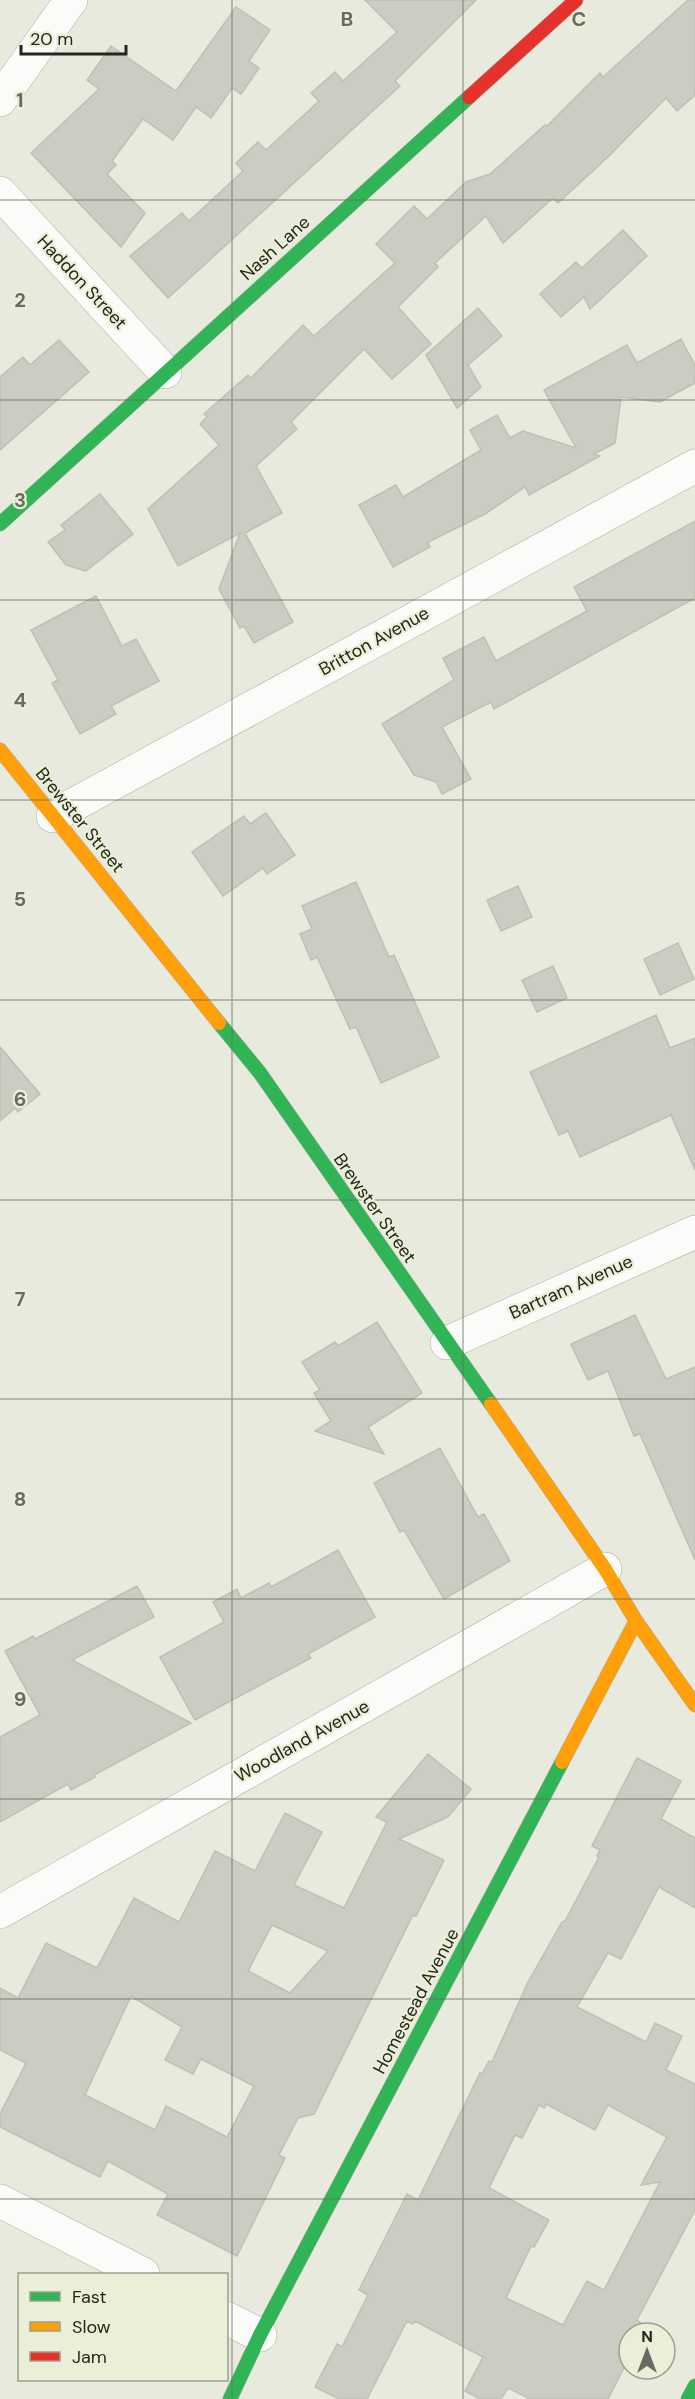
<svg xmlns="http://www.w3.org/2000/svg" width="695" height="2399" font-family="'DM Sans',sans-serif">
  <style>
    .building { fill: #cbcdc3; stroke: #bdc0b5; stroke-width: 1.5; fill-rule: evenodd }
    .lines { fill: none; stroke-linecap: round; stroke-linejoin: round }
    .street-casing { stroke: #acaea3; stroke-width: 34 }
    .fast-casing { stroke: #acaea3; stroke-width: 15 }
    .slow-casing { stroke: #acaea3; stroke-width: 15 }
    .jam-casing { stroke: #acaea3; stroke-width: 15 }
    .street { stroke: #fbfcfa; stroke-width: 33 }
    .fast { stroke: #30b455; stroke-width: 14 }
    .slow { stroke: #ff9f0a; stroke-width: 14 }
    .jam { stroke: #e5322d; stroke-width: 14 }
    .grid { fill: none; stroke: #696b60; stroke-width: 1.5; stroke-opacity: 0.55 }
    .labels { text-anchor: middle; stroke-width: 4.5; stroke-linejoin: round; paint-order: stroke }
    .street-label { font-size: 18px; fill: #25271d; stroke: #eaf0d7 }
    .grid-label { font-size: 20px; text-anchor: middle; font-weight: bold; fill: #696b60; stroke: #eaf0d7; stroke-width: 4.5; stroke-linejoin: round; paint-order: stroke }
  </style>
  <rect width="100%" height="100%" fill="#e7eadd"/>
  <g class="building">
    <polygon points="365,0 476,0 395,81 400,86 168,298 130,256 182,213 189,221 243,171 236,163 258,142 266,150 319,101 311,93 335,72 343,81 397,32"/>
    <polygon points="688,0 695,0 695,95 677,111 666,98 608,157 558,203 553,198 503,243 486,216 435,263 438,267 398,307 431,344 392,379 364,349 291,422 297,429 256,466 282,513 245,533 293,622 254,643 244,626 240,628 219,589 240,533 178,566 148,509 219,445 200,424 207,417 204,414 248,375 251,378 303,325 314,336 395,263 376,244 414,206 427,219 466,182 490,174 545,125 547,126 600,73 603,77"/>
    <polygon points="236,7 270,30 249,61 259,68 241,94 232,88 211,118 196,107 173,140 143,119 112,161 116,165 107,174 145,213 121,247 31,153 99,89 87,80 111,46 176,91"/>
    <polygon points="623,230 647,256 590,309 584,297 561,317 540,294 576,262 582,268"/>
    <polygon points="478,308 502,336 468,365 481,387 457,408 426,355"/>
    <polygon points="681,339 695,365 695,383 660,402 621,397 615,443 594,454 600,456 529,495 525,487 485,514 428,542 430,547 393,567 359,505 396,485 403,497 481,450 470,430 497,415 510,438 523,431 576,448 544,390 627,345 637,363"/>
    <polygon points="59,340 89,372 0,450 0,377 23,357 30,365"/>
    <polygon points="100,494 133,534 86,571 66,565 48,542 65,530 61,525"/>
    <polygon points="695,521 695,598 494,709 491,702 442,727 471,779 442,794 436,782 414,775 382,724 454,680 443,658 484,637 496,661 587,611 574,587"/>
    <polygon points="96,596 122,646 136,639 159,681 111,706 116,714 80,734 52,683 58,680 31,630"/>
    <polygon points="266,813 295,855 267,874 263,868 223,896 192,852 244,816 250,824"/>
    <polygon points="356,882 389,957 394,955 439,1057 381,1083 356,1027 350,1029 317,957 311,960 300,934 312,929 302,906"/>
    <polygon points="518,886 532,917 501,931 487,900"/>
    <polygon points="678,943 694,979 660,995 644,959"/>
    <polygon points="553,966 567,998 537,1012 522,980"/>
    <polygon points="656,1015 670,1048 695,1038 695,1170 671,1115 580,1157 568,1131 559,1135 530,1072"/>
    <polygon points="0,1047 40,1094 18,1112 15,1108 0,1121"/>
    <polygon points="635,1315 666,1379 695,1367 695,1560 640,1434 634,1436 608,1371 588,1380 571,1344"/>
    <polygon points="377,1322 422,1393 368,1427 384,1454 315,1431 331,1421 314,1393 320,1390 302,1362 335,1342 338,1346"/>
    <polygon points="440,1448 478,1517 484,1514 510,1561 444,1599 404,1530 400,1532 374,1483"/>
    <polygon points="338,1550 375,1617 308,1654 311,1658 195,1720 160,1657 224,1622 213,1602 237,1589 241,1598 269,1583 271,1587"/>
    <polygon points="137,1586 154,1617 72,1660 191,1723 94,1775 95,1777 71,1790 68,1784 0,1822 0,1737 40,1715 5,1651 33,1636 35,1639"/>
    <path d="M428,1754L471,1789L448,1817L399,1839L444,1860L416,1916L413,1915L314,2114L298,2118L279,2155L285,2158L237,2256L157,2215L168,2194L108,2161L100,2177L0,2127V2114L26,2063L0,2050V1988L18,1998L46,1943L97,1968L134,1898L179,1922L215,1851L255,1871L285,1813L322,1832L294,1885L344,1908L387,1822L376,1817ZM272,1925L328,1951L290,1993L248,1971ZM131,1996L182,2027L165,2060L193,2074L201,2059L254,2086L227,2137L166,2106L155,2130L85,2095Z"/>
    <path d="M637,1758L681,1781L661,1819L695,1838V1908L659,1887L621,1959L608,1953L577,2007L646,2042L655,2023L682,2036L666,2070L695,2084V2210L637,2320L641,2323L636,2333H629V2358L608,2399H530L508,2388L501,2399H480L465,2391L483,2357L415,2321L413,2324L407,2321L367,2399H339L315,2387L337,2344L342,2347L368,2295L359,2290L407,2194L418,2200L480,2073L482,2074L489,2061L492,2062L528,1982L562,1922L565,1921L599,1857L597,1856L600,1850L592,1846ZM546,2104L595,2130L608,2105L667,2137L641,2185L660,2182L604,2290L587,2281L563,2325L506,2298L531,2246L534,2247L549,2220L489,2188L515,2135L522,2138L539,2105L544,2108Z"/>
  </g>
  <g class="lines">
    <g class="street-casing">
      <g id="street">
        <polyline points="0,100 71,0"/>
        <polyline points="0,193 165,372"/>
        <polyline points="53,816 695,466"/>
        <polyline points="447,1343 695,1232"/>
        <polyline points="0,1912 605,1569"/>
        <polyline points="0,2201 143,2274"/>
        <polyline points="226,2318 260,2335"/>
      </g>
    </g>
    <g class="fast-casing">
      <g id="fast">
        <polyline points="0,524 469,97"/>
        <polyline points="219,1023 260,1073 491,1404"/>
        <polyline points="230,2399 260,2335 562,1762"/>
        <polyline points="688,2399 695,2386"/>
      </g>
    </g>
    <g class="slow-casing">
      <g id="slow">
        <polyline points="0,750 219,1023"/>
        <polyline points="491,1404 605,1569 636,1621 695,1705"/>
        <polyline points="562,1762 636,1621"/>
      </g>
    </g>
    <g class="jam-casing">
      <polyline id="jam" points="469,97 576,0"/>
    </g>
    <use href="#street" class="street"/>
    <use href="#fast" class="fast"/>
    <use href="#slow" class="slow"/>
    <use href="#jam" class="jam"/>
  </g>
  <path class="grid" d="M232,0V2399M463,0V2399M0,200H695M0,400H695M0,600H695M0,800H695M0,1000H695M0,1200H695M0,1399H695M0,1599H695M0,1799H695M0,1999H695M0,2199H695"/>
  <g class="labels">
    <g class="street-label">
      <text transform="translate(275 248) rotate(-42)" y="6">Nash Lane</text>
      <text transform="translate(82 282) rotate(47)" y="6">Haddon Street</text>
      <text transform="translate(374 641) rotate(-29)" y="6">Britton Avenue</text>
      <text transform="translate(80 820) rotate(51)" y="6">Brewster Street</text>
      <text transform="translate(375 1208) rotate(55)" y="6">Brewster Street</text>
      <text transform="translate(571 1287) rotate(-24)" y="6">Bartram Avenue</text>
      <text transform="translate(302 1741) rotate(-29)" y="6">Woodland Avenue</text>
      <text transform="translate(416 2001) rotate(-62)" y="6">Homestead Avenue</text>
    </g>
  </g>
  <g class="grid-label">
    <text x="347" y="26">B</text>
    <text x="579" y="26">C</text>
    <text x="20" y="107">1</text>
    <text x="20" y="307">2</text>
    <text x="20" y="507">3</text>
    <text x="20" y="707">4</text>
    <text x="20" y="906">5</text>
    <text x="20" y="1106">6</text>
    <text x="20" y="1306">7</text>
    <text x="20" y="1506">8</text>
    <text x="20" y="1706">9</text>
  </g>
  <rect x="18" y="2273" width="210" height="108" fill="#eaf0d7" stroke="#9ba08d" stroke-width="1.5"/>
  <rect x="30" y="2292" width="30" height="9" fill="#30b455" stroke="#9ba08d" stroke-width="1.5"/>
  <text x="72" y="2303" font-size="18" fill="#25271d">Fast</text>
  <rect x="30" y="2322" width="30" height="9" fill="#ff9f0a" stroke="#9ba08d" stroke-width="1.5"/>
  <text x="72" y="2333" font-size="18" fill="#25271d">Slow</text>
  <rect x="30" y="2352" width="30" height="9" fill="#e5322d" stroke="#9ba08d" stroke-width="1.5"/>
  <text x="72" y="2363" font-size="18" fill="#25271d">Jam</text>
  <g transform="translate(647 2351)"><circle r="28" fill="#eaf0d7" stroke="#9ba08d" stroke-width="1.5"/>
  <path d="M0-4.5L10 22L0 15L-10 22Z" fill="#696b60"/>
  <text y="-9" font-size="16" font-weight="bold" text-anchor="middle" fill="#25271d">N</text>
  </g>
  <path d="M21 45v9h105v-9" fill="none" stroke="#25271d" stroke-width="3"/>
  <text x="30" y="45" font-size="18" fill="#25271d" stroke="#eaf0d7" stroke-width="4.5" paint-order="stroke">20 m</text>
</svg>
